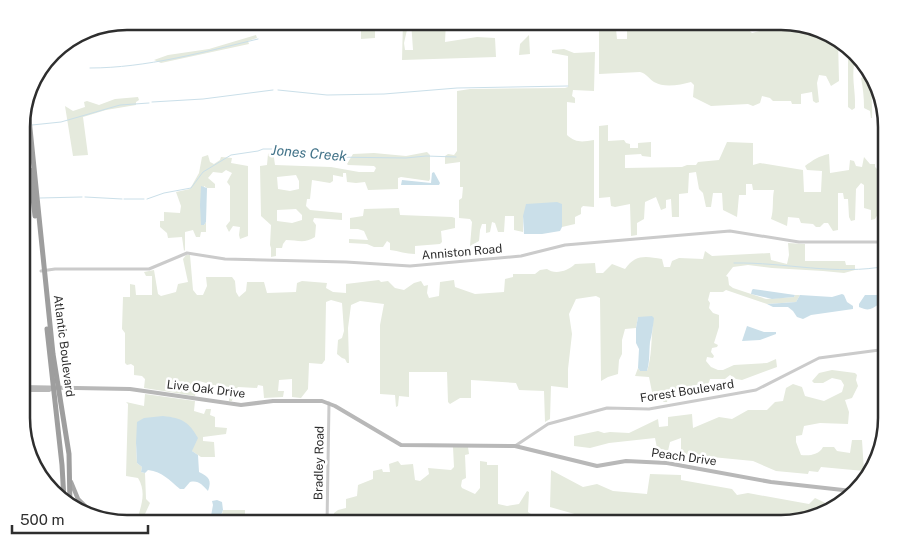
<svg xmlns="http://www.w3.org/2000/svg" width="908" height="545" font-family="'Public Sans',sans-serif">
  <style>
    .green { fill: #e5eadd; fill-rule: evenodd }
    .water { fill: #cadfe9 }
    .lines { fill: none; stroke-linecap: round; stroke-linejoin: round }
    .stream { stroke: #cadfe9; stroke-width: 1 }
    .tertiary { stroke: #cbcbcb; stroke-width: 3 }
    .secondary { stroke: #b8b8b8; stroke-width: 4 }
    .primary { stroke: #a6a6a6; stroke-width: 4.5 }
    .trunk { stroke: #9e9e9e; stroke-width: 5 }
    .labels { text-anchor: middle; stroke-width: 5; stroke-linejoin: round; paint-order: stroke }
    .street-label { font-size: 12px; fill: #2e2e2e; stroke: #fff }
    .water-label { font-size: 14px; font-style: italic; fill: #427389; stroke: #fff }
    .rim { fill: none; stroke: #2e2e2e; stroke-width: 2.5 }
  </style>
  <rect width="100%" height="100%" fill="#fff"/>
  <g class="green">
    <polygon points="365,21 375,21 375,38 361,39 361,29 371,29 372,25 365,24"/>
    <polygon points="403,21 409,21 404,43 405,50 413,50 411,21 446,21 445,42 477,37 495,38 496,57 402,60"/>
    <path d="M599,21L625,22V29H616L617,39H627V29L633,26V21H650V31L654,30L659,25L667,31H676L677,21H749V30L752,33L778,26L780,21L785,22V26H791V24L834,36L838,40L839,81L831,86L826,76L819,75L817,83L819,102L816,103L813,101L812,92L801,94V104H792L791,101H773L770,98L762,96L760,103L753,106L748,104L711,106L693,97L694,85L691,82C680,85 664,88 654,82C648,78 647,74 640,72L599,74Z"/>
    <polygon points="256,35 257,38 248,41 249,44 161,63 154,60 168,55 209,49"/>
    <polygon points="529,35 530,54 519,55 520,44"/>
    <path d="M564,49L574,53L595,52L594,91L573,90L572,96L575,98V103L567,102V135C576,143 582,142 594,140V207L583,206L581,208V214L575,217V224L562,227V204L523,216V232L514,230V216H505L504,232H498L495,223L492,222L490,232L486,233V224H482L480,230L479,241L470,246L472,222L470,219L459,218V200L462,198L463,187H460V162L445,164V156L448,154L454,155L457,151V91L470,89L565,88L568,87V56L552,53V50Z"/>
    <path d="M848,49L856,57C850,74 856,90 855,108L852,110L848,107Z"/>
    <path d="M863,65L872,74L881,101V115H879L878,95L875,94V85L873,84C870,96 873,106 872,118H871L870,111L864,108C864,97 863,88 861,78L863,77Z"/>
    <polygon points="138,97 139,100 136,102 136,105 106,110 83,117 88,155 73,156 65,106 73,111 85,107 84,102 87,101 99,105 115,99"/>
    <path d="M608,125V141L624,140L626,143L630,144V148H638V143L651,142V157L642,156L641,154L625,155V168L682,167L687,165H696L698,162L719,160L727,142L753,143V165L760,163L803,170L804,192H821L822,171L807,170L805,166C813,160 819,156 829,154L830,173L849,170L850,160L854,161L856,166L862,167L864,157L870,164H875V167L879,171L881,170V165H887V216L884,221L881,220V214H878L875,219L871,220V210L864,208V185L861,183L856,189L855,220L851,221L849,217L848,199H844L843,193H838V230L833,231L828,223H824L820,227H816L813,224L801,223L799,218L788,217L787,226L771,219C774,209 772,200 774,190H753L752,184H746V195H739L737,217L723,210L722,193H713L711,207H706L703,193L699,189L696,172L689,173L688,193L679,194V217H672L671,199L666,200V208L661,210L656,197L645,202L644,219L637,223V235L631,236L630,204L615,207L611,206L610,197L599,198V126Z"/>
    <path d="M273,151L275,165L331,167L359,172H374L376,168L374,166L348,165L347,164L353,154L374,153L406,156L427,152L430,155V179L429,181L401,177L398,178V189L368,190L365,182L356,183L347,182L346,173H343V177L333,175V181L330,183L312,180L310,199H307L306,206L310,210L342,213V220L314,218L313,221L316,225L315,237C304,244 298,240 286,240L283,244L282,248H276V256L271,257V248L270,245L271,225L261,216L260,166L267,165L268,154ZM296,175L299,181V189L290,191L278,189L277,177ZM296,209L302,215V220L292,223L277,221V210Z"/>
    <polygon points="208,155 210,162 214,164 220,160 221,157 232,158 231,163 248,166 248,236 240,239 239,235 240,227 233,226 229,232 226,226 230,221 230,186 227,182 232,173 226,170 222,173 213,172 208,178 215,184 215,188 207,188 204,186 204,225 206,222 206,232 201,232 200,237 196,237 193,230 185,232 185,250 184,251 182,237 168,238 167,233 160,227 160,221 164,221 164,212 180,213 181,206 176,192 190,189 199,173 202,157"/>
    <polygon points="22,197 30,198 31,212 25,215 22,214"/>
    <path d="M399,208L400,215L452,217L455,218V228L441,231L442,242L440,244L415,246V254C406,254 399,251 390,250V243L387,241L383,247H374L367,244L349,243V239L368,240L364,231L358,229H350V218L363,216L364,209Z"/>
    <path d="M788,243L805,244V261H845L846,265H855V270L844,273L823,271L772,268L748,265L733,267L726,276L728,277L729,285L733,288L766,299L794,297L795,295H800L796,302L767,304L726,290L723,292H710L708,300L710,303L709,308L713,313L719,315V327L714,343L718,345L717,347L712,348L711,352L714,356L713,358L707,357L706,361L711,367L718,370H723L734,365L767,363L776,359L777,367L742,380L736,379L730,375L725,379H710L708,385L702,387L698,393L670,389L667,402H663V391L652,392L649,377L635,376L638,368L640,371H647C652,357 651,339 653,324L638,317L636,328L625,329L622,340V354L619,360L618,374L608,377L601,381L600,298L596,296L576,299L569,314L572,334L568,369V388L551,386L550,419L545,422L544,391L519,390L516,383L471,380V398H460L450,404L448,402L447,372H409V397L399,396L398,406L396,407L395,395L380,394V325L384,304L360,301L351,305L348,328L349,363H347L345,359L342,358L337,354L338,340L342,338L344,331L342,303L331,300L326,302L325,360L322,364L309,363L308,389L301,398L292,397V379L279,380L278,391H284L283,397L264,398L263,386L258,385L257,388L238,387L234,391L232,401H229V394L224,393V388L199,381L192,388L196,393L195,396L144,388L145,379L142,376L134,375V366L131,364L127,365L125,363V333L122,329L123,297H130V284L135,285L136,295H152V276H146L144,272L154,270L158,294L161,296L176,292L178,284L188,282L183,259L186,255H190L193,290L197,295H203L207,286L206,277H232L235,281L236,292L239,297L246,291L247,282H264L267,293L296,292L297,283L302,281L327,283L326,288L333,292L346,293V284L379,280L381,282L388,281L395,288L404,290L414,283L421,281L424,286L428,285L427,293L429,298L439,296L440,282L454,280L455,287L475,294L504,292L505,279L513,277V274H535L540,270L547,269C555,275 568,271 575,264L595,263L596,273H603L612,264L625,269C635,254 646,256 662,259L664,267H670L672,261L679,258L703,259L705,251L712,256L770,253L771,260L787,264L789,255Z"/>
    <polygon points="887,368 887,418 882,415 880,369"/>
    <path d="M832,370L855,373L857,375L856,380L858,386L852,398L845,400L849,412L848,424L820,423L804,426L802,435L796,436V442L801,455C809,456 819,455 823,447H834L837,451L850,453L852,440H862L864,471L821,467L818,472L809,471L808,474L776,471L753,461L681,454V438L670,442L668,451L657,448L655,438L609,443L590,448L574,446V436L598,431L604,433L610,432L629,433L658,419L659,427L668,426V417L692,414L693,428L719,417L732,419L748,410H767L775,402L783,401L786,388L793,384L802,387L805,396L824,401L842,392L844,385L841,380L832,378L823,383H814L812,381L819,373Z"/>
    <path d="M145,394L195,401L194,411L204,414L206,409H211L210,415L215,417V427L227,428L226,434L203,437V441L214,442L215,457H201L192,451L136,443L137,463L142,467L141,472L145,473L146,499L150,503L145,514L138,517C142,503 146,491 138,478L126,476L128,404L126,402L144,406Z"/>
    <polygon points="453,447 468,447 469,454 465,455 466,478 462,480 461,486 462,488 475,494 480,488 480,461 487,462 487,465 498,465 498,504 507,506 519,504 527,491 529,492 528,512 531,514 529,518 458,517 458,524 341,524 334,519 334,513 338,510 346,508 346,499 357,496 358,485 373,479 373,471 382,469 383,472 390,472 389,464 398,461 401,465 413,464 415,480 420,481 429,474 428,468 451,470 454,467"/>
    <polygon points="551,470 583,487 597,484 613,491 647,494 650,474 681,475 681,480 732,489 737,495 748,493 809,504 815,498 836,508 788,524 567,524 568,521 578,520 578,515 550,507"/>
    <polygon points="223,510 245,510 245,524 216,524 207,522 211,516 217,519 222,514"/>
  </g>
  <g class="water">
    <polygon points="434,172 440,183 439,185 401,185 402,180 431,183 432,173"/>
    <polygon points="201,186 207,188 206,222 204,225 201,225 200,205"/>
    <polygon points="557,202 562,204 562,227 560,231 542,234 524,234 523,216 526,204"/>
    <polygon points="753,289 795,295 794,297 772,299 751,294 752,290"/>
    <polygon points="842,294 844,295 847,302 853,306 853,309 811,315 803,319 797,317 793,311 788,307 773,307 767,304 796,302 800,295 832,297"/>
    <path d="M865,295H887V305L879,304C871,310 868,311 859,307V304Z"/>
    <path d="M652,316L654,318C653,326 652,334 650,342C649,352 650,361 647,371H640L638,368L639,349L636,343V328L638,317Z"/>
    <polygon points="747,326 764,332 776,332 776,334 760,340 742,341"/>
    <path d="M163,416C182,418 189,422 198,438L192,451L198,455L199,472C209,477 212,480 208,491C202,485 199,480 190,482L184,489H180C169,480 163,472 148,470L145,473L141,472L142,467L137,463L136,443L137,422L144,418Z"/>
    <polygon points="217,500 222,502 223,510 220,518 217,519 211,516 213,505 212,501"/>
  </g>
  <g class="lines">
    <g class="stream">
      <path d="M90,68C146,68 204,52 258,39"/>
      <polyline points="278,90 327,95 384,94 457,88 568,86"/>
      <polyline points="152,102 203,99 273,90"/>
      <polyline points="32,125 61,122 120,105 149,103"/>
      <polyline points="85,197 122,199"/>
      <polyline points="40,198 82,197"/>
      <polyline points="124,199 144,199"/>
      <polyline points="147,199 164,193 191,188 203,172 231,155 258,151 263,149 294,149 329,157 406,158 426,156 456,157"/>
      <polyline points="22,200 30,199"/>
      <path d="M734,263C785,262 836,276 887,266"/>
    </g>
    <g class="tertiary">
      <path d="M160,21C182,25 221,34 239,21"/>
      <path d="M56,49C72,49 78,40 89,29"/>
      <polyline points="41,271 55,269 149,269 187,253 225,259 346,262 410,266 521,256 565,245 730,231 799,242 879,242 887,240"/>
      <polyline points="515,446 548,424 607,408 649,409 756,390 819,358 887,349"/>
      <polyline points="327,524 329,403"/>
    </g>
    <g class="secondary">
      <polyline points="22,387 130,389 241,405 273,401 322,401 335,406 401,445 515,446 597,466 626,461 667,463 771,482 852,491"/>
      <polyline points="22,390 49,390 53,388"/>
    </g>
    <g class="primary">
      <polyline points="71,482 78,499 94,515"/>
      <polyline points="72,507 90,514"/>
    </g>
    <g class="trunk">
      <polyline points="27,99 53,354 69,454 70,506"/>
      <polyline points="30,170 35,216"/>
      <polyline points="47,329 62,465 64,500"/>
    </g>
  </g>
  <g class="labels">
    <g class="street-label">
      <text transform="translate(462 252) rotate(-5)" y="4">Anniston Road</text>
      <text transform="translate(64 346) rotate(83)" y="4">Atlantic Boulevard</text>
      <text transform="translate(206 389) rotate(7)" y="4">Live Oak Drive</text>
      <text transform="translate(687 391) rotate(-9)" y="4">Forest Boulevard</text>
      <text transform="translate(684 457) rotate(8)" y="4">Peach Drive</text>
      <text transform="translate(319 463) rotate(-89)" y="4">Bradley Road</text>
    </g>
    <g class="water-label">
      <text transform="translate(309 153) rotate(5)" y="5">Jones Creek</text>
    </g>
  </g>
  <path d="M0 0H908V545H0ZM127 30H781A97 97 0 0 1 878 127V418A97 97 0 0 1 781 515H127A97 97 0 0 1 30 418V127A97 97 0 0 1 127 30Z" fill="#fff" fill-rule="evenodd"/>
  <path class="rim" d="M127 30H781A97 97 0 0 1 878 127V418A97 97 0 0 1 781 515H127A97 97 0 0 1 30 418V127A97 97 0 0 1 127 30Z"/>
  <path d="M12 525v8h136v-8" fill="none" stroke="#2e2e2e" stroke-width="2.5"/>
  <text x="20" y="525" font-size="15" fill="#2e2e2e" stroke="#ffffff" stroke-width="4" paint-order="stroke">500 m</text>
</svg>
